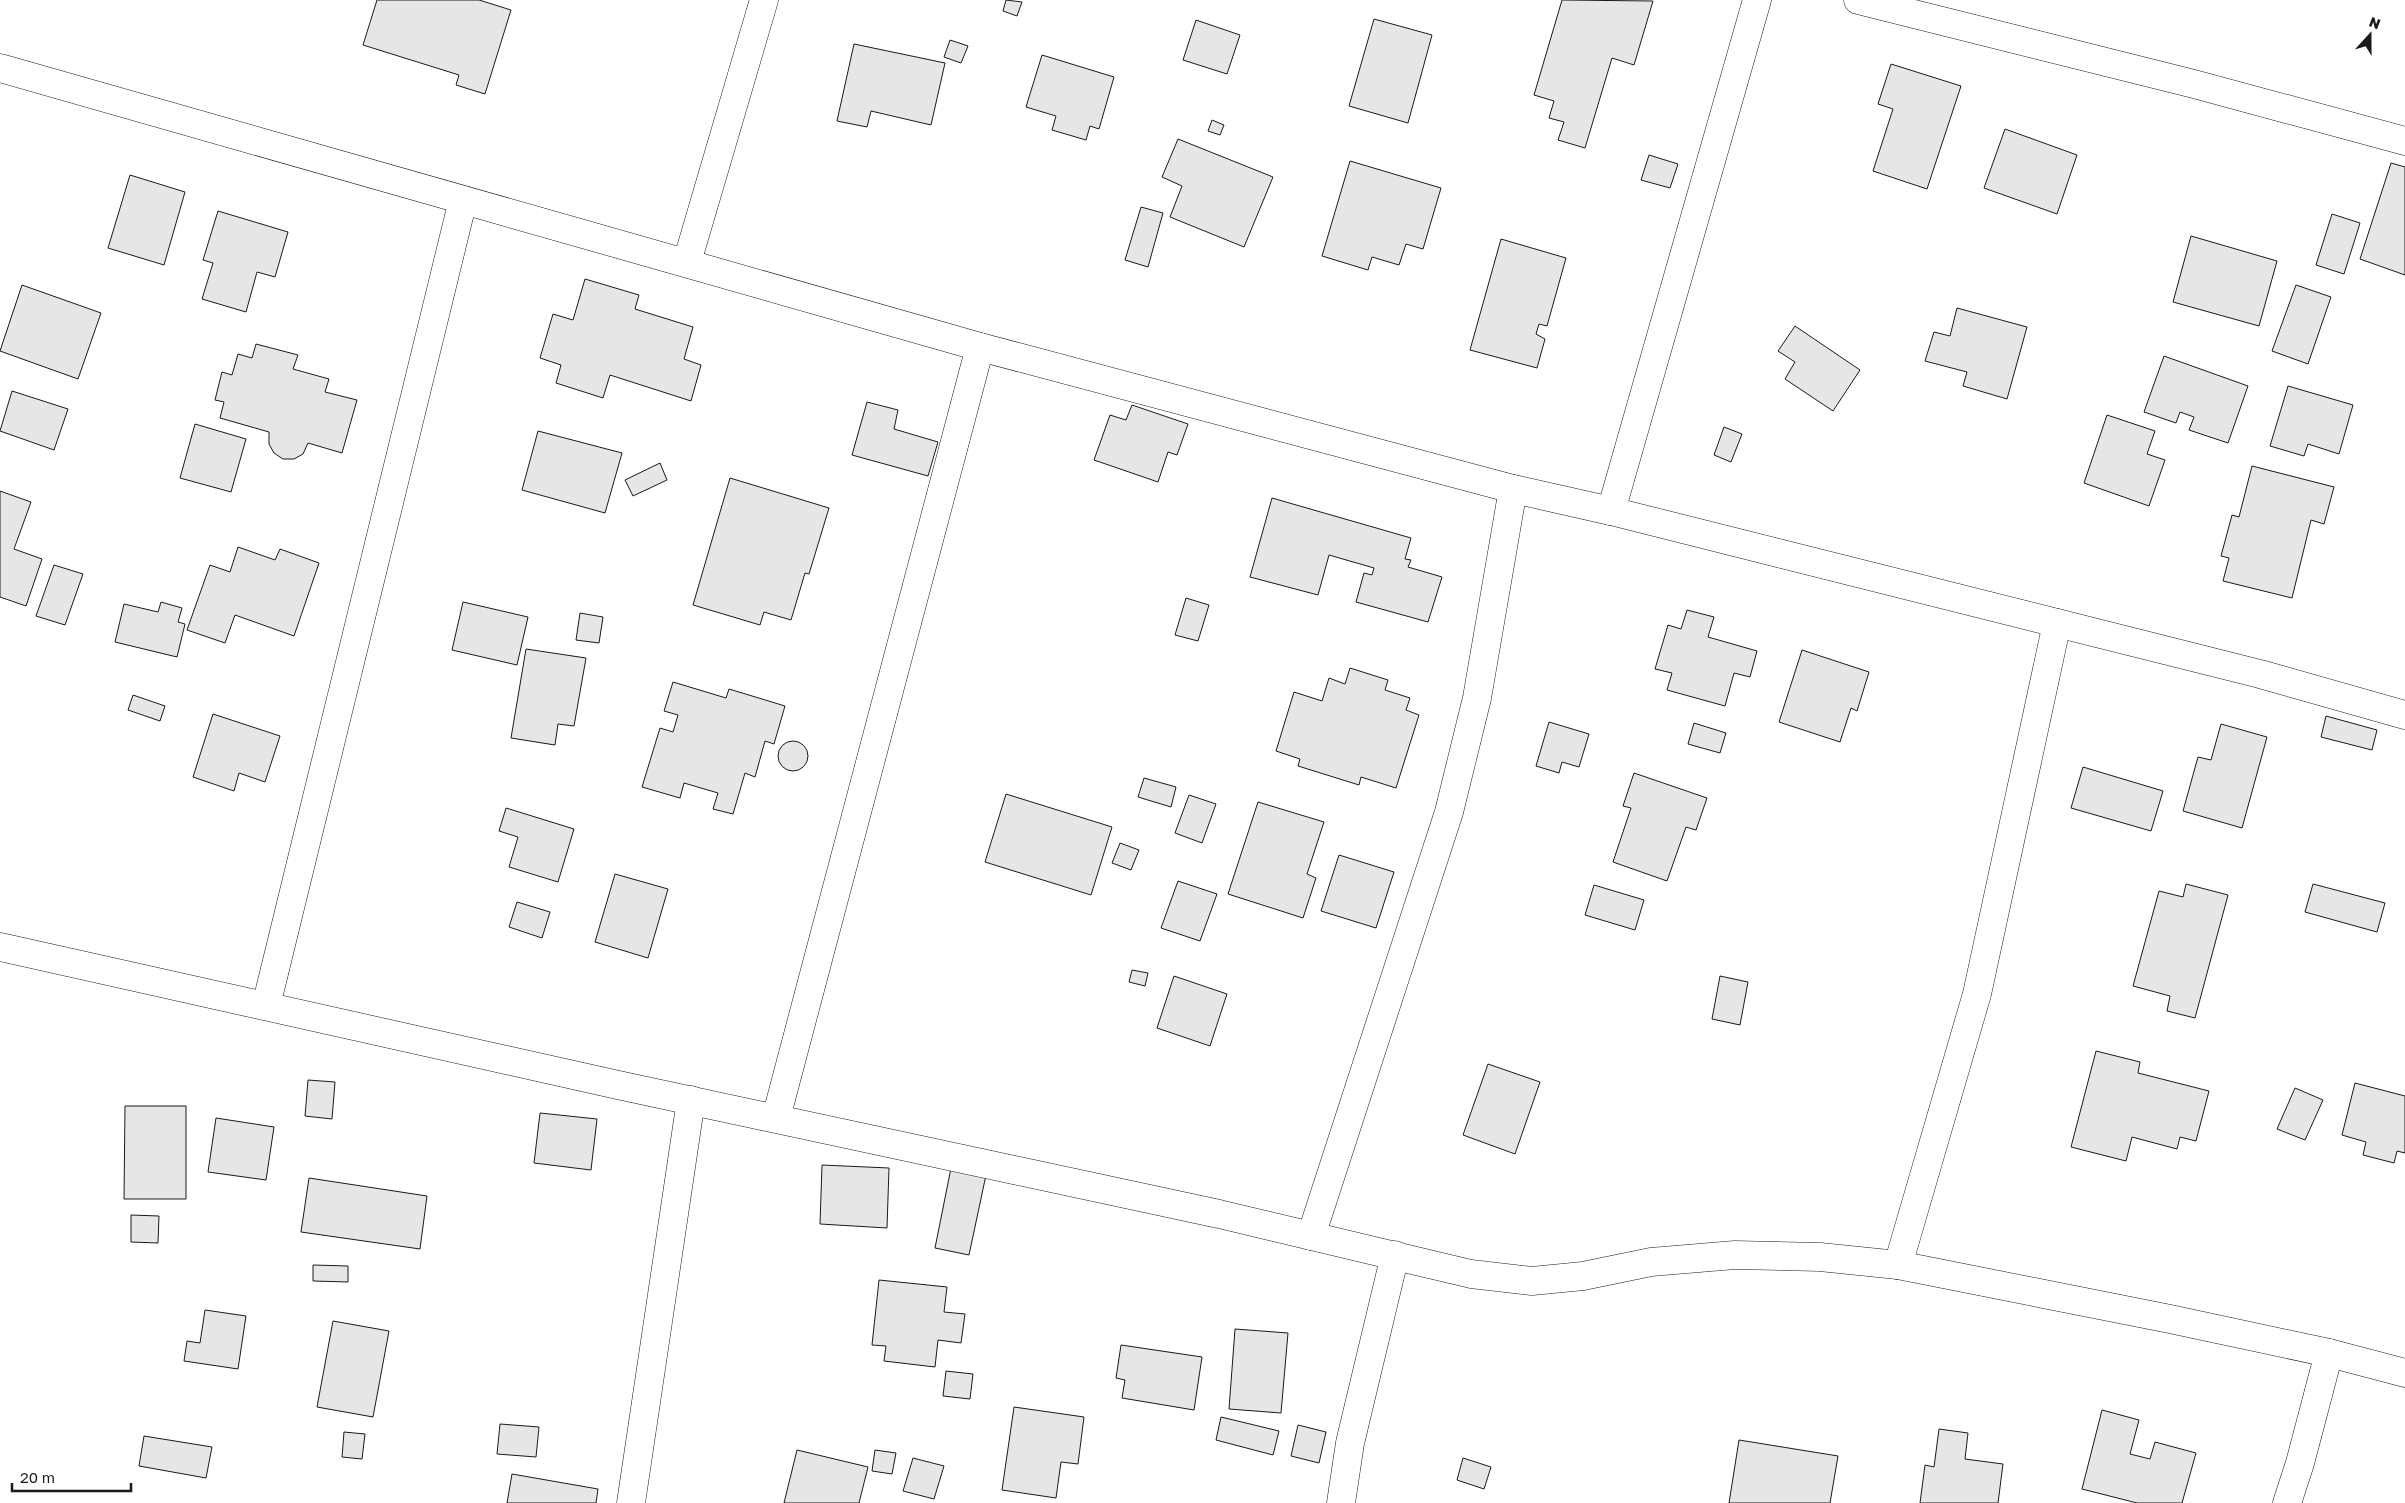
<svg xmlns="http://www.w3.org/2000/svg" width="2405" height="1503" font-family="'Golos Text',sans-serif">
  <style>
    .building { fill: #e6e6e6; stroke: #1a1a1a }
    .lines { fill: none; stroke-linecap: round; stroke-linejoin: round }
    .minor-casing { stroke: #1a1a1a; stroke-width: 29 }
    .minor { stroke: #fff; stroke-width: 28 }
  </style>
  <rect width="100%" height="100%" fill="#fff"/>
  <g class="building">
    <polygon points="377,0 479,0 511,10 485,94 456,85 459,75 363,45"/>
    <polygon points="1006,0 1022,2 1017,16 1003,11"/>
    <polygon points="1562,0 1653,1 1634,65 1612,58 1585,148 1558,140 1564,122 1549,118 1554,101 1534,95"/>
    <polygon points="1374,19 1432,35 1408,123 1349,106"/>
    <polygon points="1196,20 1240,35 1227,74 1183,60"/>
    <polygon points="950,40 968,46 961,63 944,57"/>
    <polygon points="854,44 945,63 931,125 871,111 867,127 837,121"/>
    <polygon points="1042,55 1114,77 1099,129 1090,126 1086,140 1052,130 1056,116 1026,107"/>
    <polygon points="1891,64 1961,86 1927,189 1873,171 1893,109 1878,104"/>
    <polygon points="1212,120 1224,125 1220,135 1208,131"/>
    <polygon points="2005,129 2077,155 2057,214 1984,188"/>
    <polygon points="1178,139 1273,177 1244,247 1170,217 1182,186 1162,177"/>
    <polygon points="1649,155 1678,164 1670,188 1641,180"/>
    <polygon points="1350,161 1441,188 1423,249 1406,244 1399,265 1372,257 1368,270 1322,256"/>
    <polygon points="2391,163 2405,167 2405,275 2360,259"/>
    <polygon points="130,175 185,192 164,265 108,248"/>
    <polygon points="1141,207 1163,213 1148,267 1125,260"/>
    <polygon points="218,211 288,232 275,277 257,272 246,312 202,299 213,263 203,260"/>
    <polygon points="2332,214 2360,223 2344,274 2316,265"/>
    <polygon points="2191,236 2277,261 2259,326 2173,302"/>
    <polygon points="1501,239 1566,258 1547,326 1539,324 1536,334 1545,339 1537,368 1470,350"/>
    <polygon points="585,279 639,295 635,309 693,327 684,359 701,365 691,401 610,375 603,398 556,383 561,365 540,358 553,314 573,320"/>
    <polygon points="22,285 101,313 78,379 0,351"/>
    <polygon points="2296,285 2331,297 2308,364 2272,351"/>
    <polygon points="1957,308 2027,327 2007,399 1963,386 1967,372 1925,361 1934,332 1950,336"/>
    <polygon points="1795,326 1860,370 1833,411 1785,379 1795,362 1778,351"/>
    <polygon points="256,344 298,355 293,369 329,379 325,392 357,400 342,453 308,443 303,454 294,459 283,459 274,453 269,444 269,432 220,418 224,402 215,400 222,372 232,375 238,354 252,358"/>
    <polygon points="2164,356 2248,386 2228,443 2189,430 2194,417 2180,412 2176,423 2144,412"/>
    <polygon points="2288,386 2353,405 2339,454 2308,444 2304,456 2270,446"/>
    <polygon points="12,391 68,409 54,450 0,431"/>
    <polygon points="867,402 898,410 894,429 938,442 928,476 852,455"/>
    <polygon points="1132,405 1188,424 1177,455 1168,452 1158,482 1094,460 1110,415 1126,420"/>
    <polygon points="2107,415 2155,431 2147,454 2165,460 2149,506 2084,483"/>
    <polygon points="195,424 246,439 231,492 180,478"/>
    <polygon points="1724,427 1742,434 1731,462 1714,455"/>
    <polygon points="538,431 622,453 605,513 522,490"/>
    <polygon points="660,463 667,480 633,496 625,480"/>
    <polygon points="2252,466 2334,487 2324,524 2311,520 2292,598 2223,581 2229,558 2221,556 2232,515 2239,517"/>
    <polygon points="730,478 829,508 809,574 805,573 791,620 764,612 760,625 693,605"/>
    <polygon points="0,491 31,502 14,549 42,559 26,606 0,597"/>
    <polygon points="1272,498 1411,538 1405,559 1411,560 1408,567 1442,577 1428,622 1356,602 1364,573 1372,575 1374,568 1329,555 1318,595 1250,577"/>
    <polygon points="238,547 275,560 280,549 319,563 294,636 235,615 225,643 187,630 210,565 230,572"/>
    <polygon points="54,565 83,574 65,625 36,616"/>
    <polygon points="1186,598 1209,605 1198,641 1175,635"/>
    <polygon points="161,602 182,608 178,622 185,624 177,657 115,642 124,604 158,612"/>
    <polygon points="463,602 528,617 517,665 452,650"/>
    <polygon points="1687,610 1714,617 1708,637 1757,651 1750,677 1734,673 1725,706 1667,690 1672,673 1655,669 1668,625 1681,629"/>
    <polygon points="580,613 603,617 599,643 576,640"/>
    <polygon points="526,649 586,658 574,726 558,724 555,745 511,738"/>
    <polygon points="1802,650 1869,672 1857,711 1851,708 1840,742 1779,722"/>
    <polygon points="1350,668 1388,680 1385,690 1410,698 1406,710 1419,715 1396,788 1361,777 1359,785 1298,766 1300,759 1276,751 1294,692 1322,701 1329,678 1345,684"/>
    <polygon points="673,682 726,698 729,689 785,706 774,744 765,741 755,777 745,773 733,814 713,809 718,793 684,783 680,798 642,787 660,728 673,732 678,715 664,711"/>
    <polygon points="133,695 165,706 160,721 128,710"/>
    <polygon points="213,714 280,736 265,782 239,773 234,791 193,777"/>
    <polygon points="2326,716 2377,730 2372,750 2321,737"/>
    <polygon points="1549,722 1589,734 1579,767 1562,762 1559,773 1536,766"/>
    <polygon points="1694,723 1726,733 1720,753 1688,744"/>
    <polygon points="2221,724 2267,737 2242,828 2183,811 2198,757 2211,760"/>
    <circle cx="793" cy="756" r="15"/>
    <polygon points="2083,767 2163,791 2151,831 2071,808"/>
    <polygon points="1634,773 1707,798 1696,830 1686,827 1667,881 1613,862 1631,808 1623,806"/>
    <polygon points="1144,778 1176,787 1171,807 1138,797"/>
    <polygon points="1006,794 1112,827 1091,895 985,862"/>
    <polygon points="1189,795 1216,804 1202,843 1175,833"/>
    <polygon points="1258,802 1324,822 1307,874 1316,878 1303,918 1228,894"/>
    <polygon points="506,808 574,829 558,882 509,867 518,837 499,831"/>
    <polygon points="1120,843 1139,850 1131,870 1112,863"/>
    <polygon points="1339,855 1394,872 1376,928 1321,911"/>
    <polygon points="615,874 668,889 648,958 595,942"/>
    <polygon points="1178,881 1217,894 1200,941 1161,928"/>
    <polygon points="2186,884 2228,895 2195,1018 2167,1011 2170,996 2133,986 2159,891 2183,897"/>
    <polygon points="2313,884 2385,903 2377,932 2305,912"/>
    <polygon points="1594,885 1644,900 1635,930 1585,915"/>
    <polygon points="517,902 550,912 542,938 509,927"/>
    <polygon points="1132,970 1148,973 1145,986 1129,982"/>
    <polygon points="1174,976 1227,994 1210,1046 1157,1028"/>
    <polygon points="1720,976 1748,982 1740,1025 1712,1019"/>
    <polygon points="2096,1051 2140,1062 2138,1073 2209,1091 2196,1141 2180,1137 2177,1149 2132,1137 2126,1161 2071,1147"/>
    <polygon points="1488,1064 1540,1082 1515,1154 1463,1135"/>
    <polygon points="308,1080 335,1082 332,1119 305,1116"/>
    <polygon points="2355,1083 2405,1096 2405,1153 2397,1151 2394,1163 2363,1155 2366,1142 2342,1135"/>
    <polygon points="2295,1088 2323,1100 2305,1140 2277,1129"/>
    <polygon points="125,1106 186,1106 186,1199 124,1199"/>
    <polygon points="540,1113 597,1119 591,1170 534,1163"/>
    <polygon points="216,1118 274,1127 266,1180 208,1172"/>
    <polygon points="822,1165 889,1168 887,1228 820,1224"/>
    <polygon points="951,1168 986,1175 969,1255 935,1248"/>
    <polygon points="309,1178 427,1196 420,1249 301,1232"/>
    <polygon points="131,1215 159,1216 158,1243 131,1242"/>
    <polygon points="313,1265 348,1266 348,1282 313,1281"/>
    <polygon points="879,1280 947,1287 944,1312 965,1314 961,1343 938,1340 935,1367 884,1361 886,1346 872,1345"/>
    <polygon points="205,1310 246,1316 238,1369 184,1361 187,1341 200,1343"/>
    <polygon points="333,1321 389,1331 373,1417 317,1407"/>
    <polygon points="1235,1329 1288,1333 1281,1413 1229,1409"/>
    <polygon points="1121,1345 1202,1357 1194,1410 1122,1398 1125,1380 1116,1378"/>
    <polygon points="946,1371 973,1374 970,1399 943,1396"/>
    <polygon points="1014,1407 1084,1417 1078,1464 1061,1462 1056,1498 1002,1490"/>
    <polygon points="2102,1410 2139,1420 2130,1454 2150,1459 2155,1442 2196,1453 2182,1503 2137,1503 2082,1489"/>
    <polygon points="1221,1417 1279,1431 1273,1455 1216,1440"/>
    <polygon points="500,1424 539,1427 536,1457 497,1454"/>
    <polygon points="1298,1425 1326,1432 1319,1463 1291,1456"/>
    <polygon points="1939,1429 1968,1433 1965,1459 2003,1464 1998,1503 1920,1503 1925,1465 1934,1467"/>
    <polygon points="344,1432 365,1434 362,1459 342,1457"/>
    <polygon points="144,1436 212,1447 206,1478 139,1466"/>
    <polygon points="1739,1440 1838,1456 1830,1503 1729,1503"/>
    <polygon points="797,1450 868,1467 859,1503 784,1503"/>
    <polygon points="875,1450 896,1453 892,1474 872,1471"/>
    <polygon points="913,1458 944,1466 934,1499 903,1491"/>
    <polygon points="1463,1458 1491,1467 1484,1489 1457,1480"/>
    <polygon points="512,1474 598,1489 596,1503 507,1503"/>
  </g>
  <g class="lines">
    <g class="minor-casing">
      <g id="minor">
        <polyline points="1858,0 2194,84 2405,141"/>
        <polyline points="0,68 980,347 1513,489 1611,511 2260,674 2405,715"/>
        <polyline points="687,262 764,0"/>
        <polyline points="1611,511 1757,0"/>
        <polyline points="0,947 618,1085 1219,1214 1471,1274 1532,1281 1583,1276 1651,1262 1735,1255 1820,1257 1898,1265 2170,1319 2329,1353 2405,1373"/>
        <polyline points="266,1006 463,200"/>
        <polyline points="776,1118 980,347"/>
        <polyline points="1311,1236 1449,812 1477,698 1513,489"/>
        <polyline points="1898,1265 1977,994 2057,623"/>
        <polyline points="631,1503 691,1100"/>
        <polyline points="1341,1503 1350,1443 1395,1255"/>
        <polyline points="2287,1503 2300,1463 2329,1353"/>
      </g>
    </g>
    <use href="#minor" class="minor"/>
  </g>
  <g transform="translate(2370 35) rotate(21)" stroke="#ffffff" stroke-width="4" paint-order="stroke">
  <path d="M0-4L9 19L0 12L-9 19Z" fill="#1a1a1a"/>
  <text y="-8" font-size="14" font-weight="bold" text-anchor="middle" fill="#1a1a1a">N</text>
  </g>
  <path d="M12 1483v8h119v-8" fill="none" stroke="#1a1a1a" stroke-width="2.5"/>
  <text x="20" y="1483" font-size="15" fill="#1a1a1a" stroke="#ffffff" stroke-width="4" paint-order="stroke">20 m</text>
</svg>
